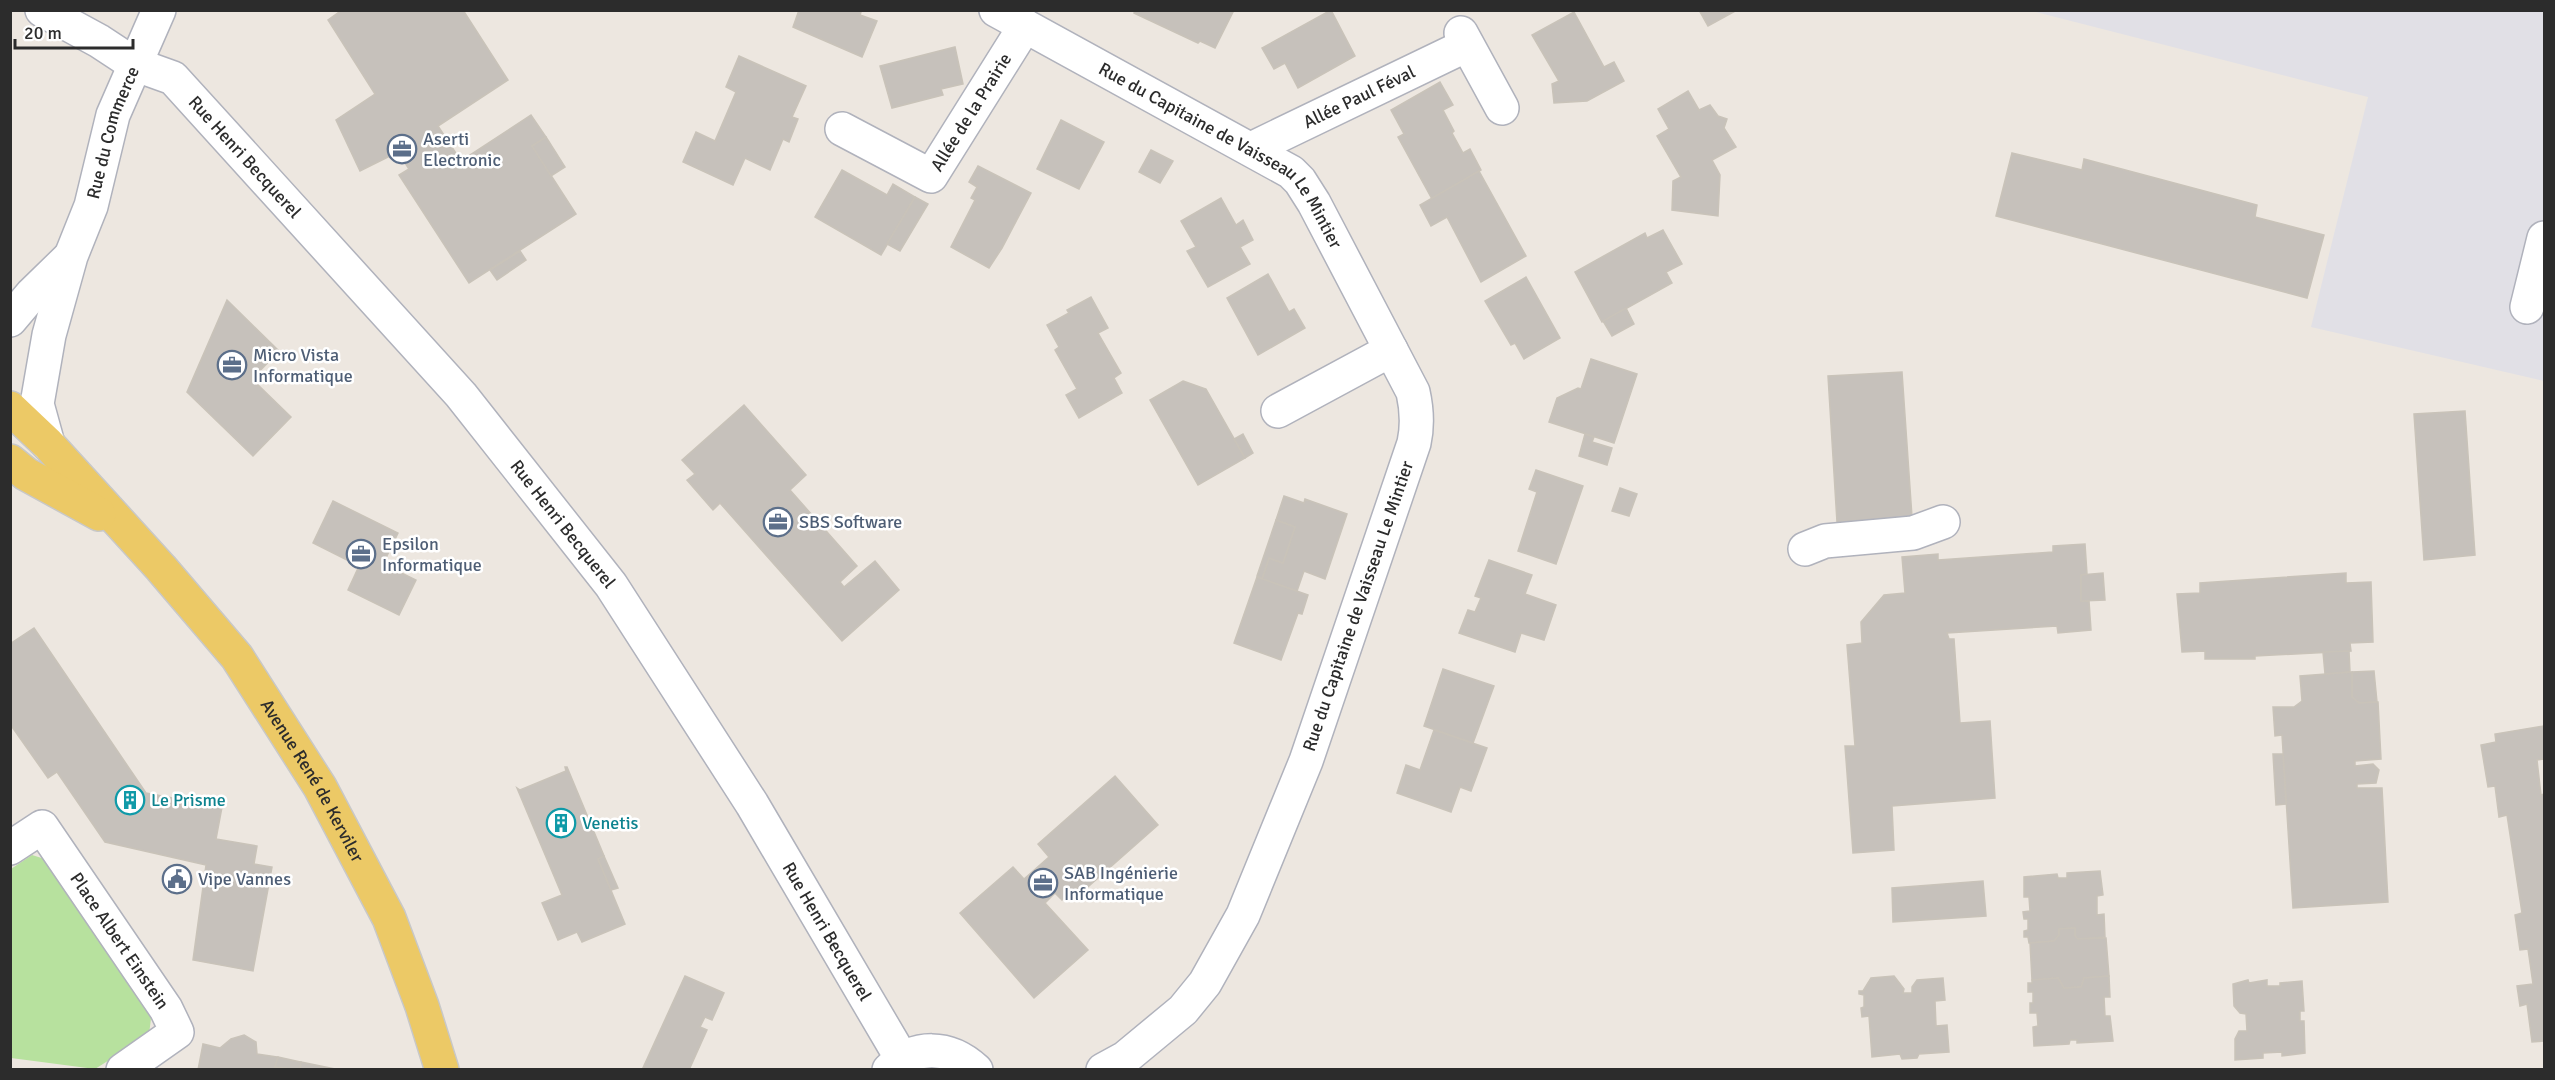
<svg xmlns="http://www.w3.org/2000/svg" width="2555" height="1080" font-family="Signika,sans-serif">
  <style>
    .industrial { fill: #e1e0e6 }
    .green { fill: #b7e19e }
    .building { fill: #c6c1bb; stroke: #c9c3b9; stroke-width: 1.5 }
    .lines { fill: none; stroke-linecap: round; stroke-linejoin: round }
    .minor-casing { stroke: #b0b2bc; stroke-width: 36 }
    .major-casing { stroke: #c8c8c8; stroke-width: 36 }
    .minor { stroke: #fff; stroke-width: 33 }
    .major { stroke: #ecc966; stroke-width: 33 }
    .labels { text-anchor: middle; stroke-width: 5; stroke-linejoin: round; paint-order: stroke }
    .street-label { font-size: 18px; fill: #2c2c2c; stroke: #fff }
    .service-label { font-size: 18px; fill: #4e5e75; stroke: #fff; text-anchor: start }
    .culture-label { font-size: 18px; fill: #0d838f; stroke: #fff; text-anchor: start }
  </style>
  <rect width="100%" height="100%" fill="#ede7e0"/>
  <polygon class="industrial" points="2032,11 2544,11 2544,381 2311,327 2368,97"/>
  <polygon class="green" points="32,855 67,866 154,993 149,1035 95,1069 11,1058 11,869"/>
  <g class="building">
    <polygon points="342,10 463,10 508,80 438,126 461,161 531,115 546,137 532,146 576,214 469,283 399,175 409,169 398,152 360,171 336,120 375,94 328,20"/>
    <polygon points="799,10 859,10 861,12 860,15 877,21 862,57 793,27"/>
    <polygon points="1135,10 1234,10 1215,48 1200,41 1198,43 1134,13"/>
    <polygon points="1331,10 1355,56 1298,88 1285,63 1274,69 1262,48"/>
    <polygon points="1699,10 1737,10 1708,26"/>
    <polygon points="1574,12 1604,67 1614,62 1624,81 1587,101 1554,103 1552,84 1559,81 1532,35"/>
    <polygon points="955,47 963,84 941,89 943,95 892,108 880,66"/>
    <polygon points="739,56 806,86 792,117 798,119 789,142 783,139 770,170 745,158 733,185 683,162 696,132 715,141 736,92 726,87"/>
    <polygon points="1440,82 1453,105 1443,110 1454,131 1452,133 1463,153 1470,149 1481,170 1432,199 1398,137 1404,134 1391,110"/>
    <polygon points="1688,91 1699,110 1710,105 1718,116 1727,119 1724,128 1736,147 1712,160 1720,175 1718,216 1672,210 1673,181 1681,177 1657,136 1669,129 1658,109"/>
    <polygon points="1061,120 1104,142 1079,189 1037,169"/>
    <polygon points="546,137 565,167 551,176 532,146"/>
    <polygon points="1151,150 1173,161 1160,183 1139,172"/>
    <polygon points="2012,153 2082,170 2084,159 2257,205 2255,217 2324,235 2307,298 1996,216"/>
    <polygon points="978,166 1031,193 1002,248 989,268 951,247 975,200 971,198 977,187 969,182"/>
    <polygon points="842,170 887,195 893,184 915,197 881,255 815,217"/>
    <polygon points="1479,171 1526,256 1481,282 1447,217 1431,226 1420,205"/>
    <polygon points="915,197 928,204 900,251 887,244"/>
    <polygon points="1221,198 1236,225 1243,220 1253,240 1240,247 1250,264 1208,287 1187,251 1196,247 1181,221"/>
    <polygon points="1663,230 1682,264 1666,272 1672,283 1602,322 1575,272 1645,233 1647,238"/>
    <polygon points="520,251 526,260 497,280 490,270"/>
    <polygon points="1268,274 1289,312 1294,309 1305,328 1258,355 1227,298"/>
    <polygon points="1526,277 1560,338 1524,359 1515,343 1511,345 1485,301"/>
    <polygon points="1091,297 1108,328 1098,333 1121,373 1114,378 1122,393 1079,418 1066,395 1077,389 1055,350 1059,347 1047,325 1069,313 1067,310"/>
    <polygon points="227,300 279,351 252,379 291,417 253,456 187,392"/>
    <polygon points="1626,308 1634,324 1612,336 1603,321"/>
    <polygon points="1591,359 1637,374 1614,443 1549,422 1557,398 1578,388 1581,389"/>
    <polygon points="1902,372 1912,517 1837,522 1828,376"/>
    <polygon points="1183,381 1206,389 1245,458 1198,485 1150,400"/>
    <polygon points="744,405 806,475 790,490 857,566 840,582 844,587 875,561 899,590 842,641 720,503 713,510 687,480 695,474 682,460"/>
    <polygon points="2465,411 2475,555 2424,560 2414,414"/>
    <polygon points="1243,434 1253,453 1245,458 1234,439"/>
    <polygon points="1585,434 1594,437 1592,442 1612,448 1607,465 1579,456"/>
    <polygon points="1536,470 1583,486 1556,564 1518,551 1537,492 1529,489"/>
    <polygon points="1620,488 1637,494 1629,516 1612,511"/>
    <polygon points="1284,496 1304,503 1305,499 1347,514 1325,579 1304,571 1297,591 1262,579 1269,558 1283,563 1295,527 1276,520"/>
    <polygon points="333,501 398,533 383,564 416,580 399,615 348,590 359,566 313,543"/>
    <polygon points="1276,520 1295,527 1283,563 1269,558 1262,579 1257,576"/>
    <polygon points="2085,544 2087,574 2081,575 2081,601 2089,601 2091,630 2058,633 2057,626 1947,633 1949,639 1954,639 1960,723 1990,721 1995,798 1892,806 1894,850 1853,853 1845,746 1855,746 1847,645 1862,643 1861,622 1884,595 1905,593 1902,557 1938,554 1938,560 2053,552 2053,546"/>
    <polygon points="1489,560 1532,575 1525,594 1556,605 1544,640 1521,633 1515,652 1459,633 1468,610 1475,612 1481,598 1475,596"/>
    <polygon points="2103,573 2105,600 2081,601 2081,575"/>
    <polygon points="2346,573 2346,583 2371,582 2373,642 2350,643 2351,651 2255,656 2255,659 2205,659 2205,651 2182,652 2177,594 2200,593 2200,583"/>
    <polygon points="1257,577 1308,595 1302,614 1298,613 1281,660 1234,643"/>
    <polygon points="34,628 146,793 222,807 216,839 257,846 254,864 272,867 253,971 193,960 206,865 105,842 57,772 48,778 10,724 10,644"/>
    <polygon points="2349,651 2350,672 2325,674 2323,652"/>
    <polygon points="1443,669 1494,686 1473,743 1424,726"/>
    <polygon points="2374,671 2377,702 2359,703 2352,697 2352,672"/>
    <polygon points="2352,672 2352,697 2359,703 2378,702 2381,759 2355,761 2355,766 2373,764 2379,770 2376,783 2357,784 2357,788 2382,788 2388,902 2293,908 2282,735 2275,736 2273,707 2294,707 2302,701 2300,676"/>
    <polygon points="2544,726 2544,759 2537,760 2541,795 2544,794 2544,1041 2532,1042 2527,1004 2520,1006 2517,986 2533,984 2528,949 2520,950 2515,915 2522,913 2507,815 2499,817 2495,786 2488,787 2481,745 2496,742 2495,734"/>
    <polygon points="1434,730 1487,748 1471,791 1460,787 1451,812 1397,793 1406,765 1420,770"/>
    <polygon points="2273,754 2283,754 2286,804 2276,805"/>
    <polygon points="565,767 567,767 604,856 598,859 625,924 582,942 577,932 558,940 542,903 562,895 517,788 520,790 566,771"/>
    <polygon points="1115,776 1158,825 1081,893 1076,888 1062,900 1055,893 1045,903 1088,950 1034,998 960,913 1013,867 1024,879 1049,857 1038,844"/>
    <polygon points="604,856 618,888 611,890 598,859"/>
    <polygon points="2100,871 2103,895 2097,896 2097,915 2104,914 2105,937 2078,939 2075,936 2075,928 2059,929 2059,935 2054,941 2029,943 2028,937 2024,937 2024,931 2028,930 2028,919 2024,919 2023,912 2030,911 2029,897 2024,897 2024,877 2057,874 2058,878 2067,878 2067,873"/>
    <polygon points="1983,881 1986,916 1893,922 1892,888"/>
    <polygon points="2075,928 2075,936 2078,939 2106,938 2109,976 2084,978 2081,987 2064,988 2058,978 2032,980 2030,943 2054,941 2059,935 2059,929"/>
    <polygon points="685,976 724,993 712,1020 705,1017 700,1027 707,1030 689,1070 642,1070"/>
    <polygon points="1894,976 1904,989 1903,993 1912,993 1912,987 1917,980 1943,978 1945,1000 1935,1001 1936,1026 1947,1025 1949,1052 1919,1054 1917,1058 1902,1059 1900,1054 1872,1057 1869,1016 1862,1017 1861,1008 1864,1007 1864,995 1859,994 1859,991 1863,991 1871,978"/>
    <polygon points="2109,976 2110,997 2104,997 2105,1016 2110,1016 2113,1041 2077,1043 2077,1040 2070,1040 2069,1044 2034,1046 2033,1027 2038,1026 2037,1013 2030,1013 2030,1003 2033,1003 2033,992 2028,992 2028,983 2032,983 2032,980 2058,978 2064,988 2081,987 2084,978"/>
    <polygon points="2248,980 2249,983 2267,980 2267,986 2280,986 2280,983 2302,981 2304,1011 2300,1011 2300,1021 2304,1021 2305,1053 2282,1056 2282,1052 2263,1053 2263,1058 2235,1060 2235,1039 2239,1031 2247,1031 2246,1014 2240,1013 2234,1006 2233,984"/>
    <polygon points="244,1035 256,1042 257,1054 278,1057 275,1067 287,1070 198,1070 203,1044 220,1048 231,1039"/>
    <polygon points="278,1057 301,1062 300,1070 275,1067"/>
    <polygon points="301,1062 340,1070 300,1070"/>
  </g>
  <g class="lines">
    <g class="minor-casing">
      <g id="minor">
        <path id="s1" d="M42,10L99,41L134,64L173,78L461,395L611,585L752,804L902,1059"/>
        <path id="s2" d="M996,10L1291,172L1300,181L1314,203L1413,392C1417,410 1418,425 1414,443L1306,761L1243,915L1205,983L1183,1010L1125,1058L1103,1070"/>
        <polyline points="1461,33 1502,108"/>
        <path id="s3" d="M842,129L931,176L1025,26"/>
        <path id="s4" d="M1251,149L1467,45"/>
        <polyline points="2527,307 2544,238"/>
        <polyline points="10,320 32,294 70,257"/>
        <polyline points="1278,411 1391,350"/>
        <path id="s5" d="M48,444L37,404L49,335L71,256L91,206L113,115L159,10"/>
        <polyline points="1805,549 1825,541 1913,533 1943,522"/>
        <path id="s6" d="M10,848L42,827L166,1009L177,1032L123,1070"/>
        <path d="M889,1070C915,1044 949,1045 976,1070"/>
      </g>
    </g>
    <g class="major-casing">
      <g id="major">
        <path id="s7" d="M10,408L48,444L161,568L237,657L320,787L389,918L422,1006L442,1070"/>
        <polyline points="10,461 26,474 99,514"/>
      </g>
    </g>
    <use href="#minor" class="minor"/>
    <use href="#major" class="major"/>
  </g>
  <defs>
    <g id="office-ring" transform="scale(1.5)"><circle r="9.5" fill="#fff" stroke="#5c6f8a" stroke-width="1.5"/><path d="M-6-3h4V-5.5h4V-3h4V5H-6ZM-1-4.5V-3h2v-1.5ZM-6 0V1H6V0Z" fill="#5c6f8a"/></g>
    <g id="building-ring" transform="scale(1.5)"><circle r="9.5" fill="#fff" stroke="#0f9aa8" stroke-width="1.5"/><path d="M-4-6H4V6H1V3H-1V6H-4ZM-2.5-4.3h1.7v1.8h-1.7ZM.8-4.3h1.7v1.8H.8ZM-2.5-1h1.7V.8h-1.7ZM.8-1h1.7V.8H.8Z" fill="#0f9aa8"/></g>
    <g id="civic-ring" transform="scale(1.5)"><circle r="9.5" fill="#fff" stroke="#5c6f8a" stroke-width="1.5"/><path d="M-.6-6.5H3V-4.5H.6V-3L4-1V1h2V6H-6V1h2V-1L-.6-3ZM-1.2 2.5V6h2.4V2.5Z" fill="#5c6f8a"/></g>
  </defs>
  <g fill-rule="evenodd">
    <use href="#office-ring" x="402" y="149"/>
    <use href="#office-ring" x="232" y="365"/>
    <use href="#office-ring" x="778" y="522"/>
    <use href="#office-ring" x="361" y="554"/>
    <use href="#building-ring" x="130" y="800"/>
    <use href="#building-ring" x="561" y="823"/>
    <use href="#civic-ring" x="177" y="879"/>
    <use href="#office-ring" x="1043" y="883"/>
  </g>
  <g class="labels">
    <g class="street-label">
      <text dy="6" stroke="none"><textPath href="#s4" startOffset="120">Allée Paul Féval</textPath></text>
      <text dy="6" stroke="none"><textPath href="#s3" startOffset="176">Allée de la Prairie</textPath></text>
      <text dy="6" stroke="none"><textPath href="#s5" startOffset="324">Rue du Commerce</textPath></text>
      <text dy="6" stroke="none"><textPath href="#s1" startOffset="255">Rue Henri Becquerel</textPath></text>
      <text dy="6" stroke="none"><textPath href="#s2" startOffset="272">Rue du Capitaine de Vaisseau Le Mintier</textPath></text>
      <text dy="6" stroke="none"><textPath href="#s1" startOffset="741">Rue Henri Becquerel</textPath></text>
      <text transform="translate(1358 606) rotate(-71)" y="6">Rue du Capitaine de Vaisseau Le Mintier</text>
      <text dy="6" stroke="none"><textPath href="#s7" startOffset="482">Avenue René de Kerviler</textPath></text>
      <text dy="6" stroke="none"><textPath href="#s1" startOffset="1227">Rue Henri Becquerel</textPath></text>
      <text dy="6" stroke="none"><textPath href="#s6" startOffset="176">Place Albert Einstein</textPath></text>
    </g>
    <g class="service-label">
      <text x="423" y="145">Aserti<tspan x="423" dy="21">Electronic</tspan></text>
      <text x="253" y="361">Micro Vista<tspan x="253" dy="21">Informatique</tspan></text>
      <text x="799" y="528">SBS Software</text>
      <text x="382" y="550">Epsilon<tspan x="382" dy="21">Informatique</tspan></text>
      <text x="1064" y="879">SAB Ingénierie<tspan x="1064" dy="21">Informatique</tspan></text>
      <text x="198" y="885">Vipe Vannes</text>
    </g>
    <g class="culture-label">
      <text x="151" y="806">Le Prisme</text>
      <text x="582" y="829">Venetis</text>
    </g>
  </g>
  <rect width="2555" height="1080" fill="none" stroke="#2c2c2c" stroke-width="24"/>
  <path d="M15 39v9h118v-9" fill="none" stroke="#2c2c2c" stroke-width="3"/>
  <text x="24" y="39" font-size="18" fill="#2c2c2c" stroke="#ffffff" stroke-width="4.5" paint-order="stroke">20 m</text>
</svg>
